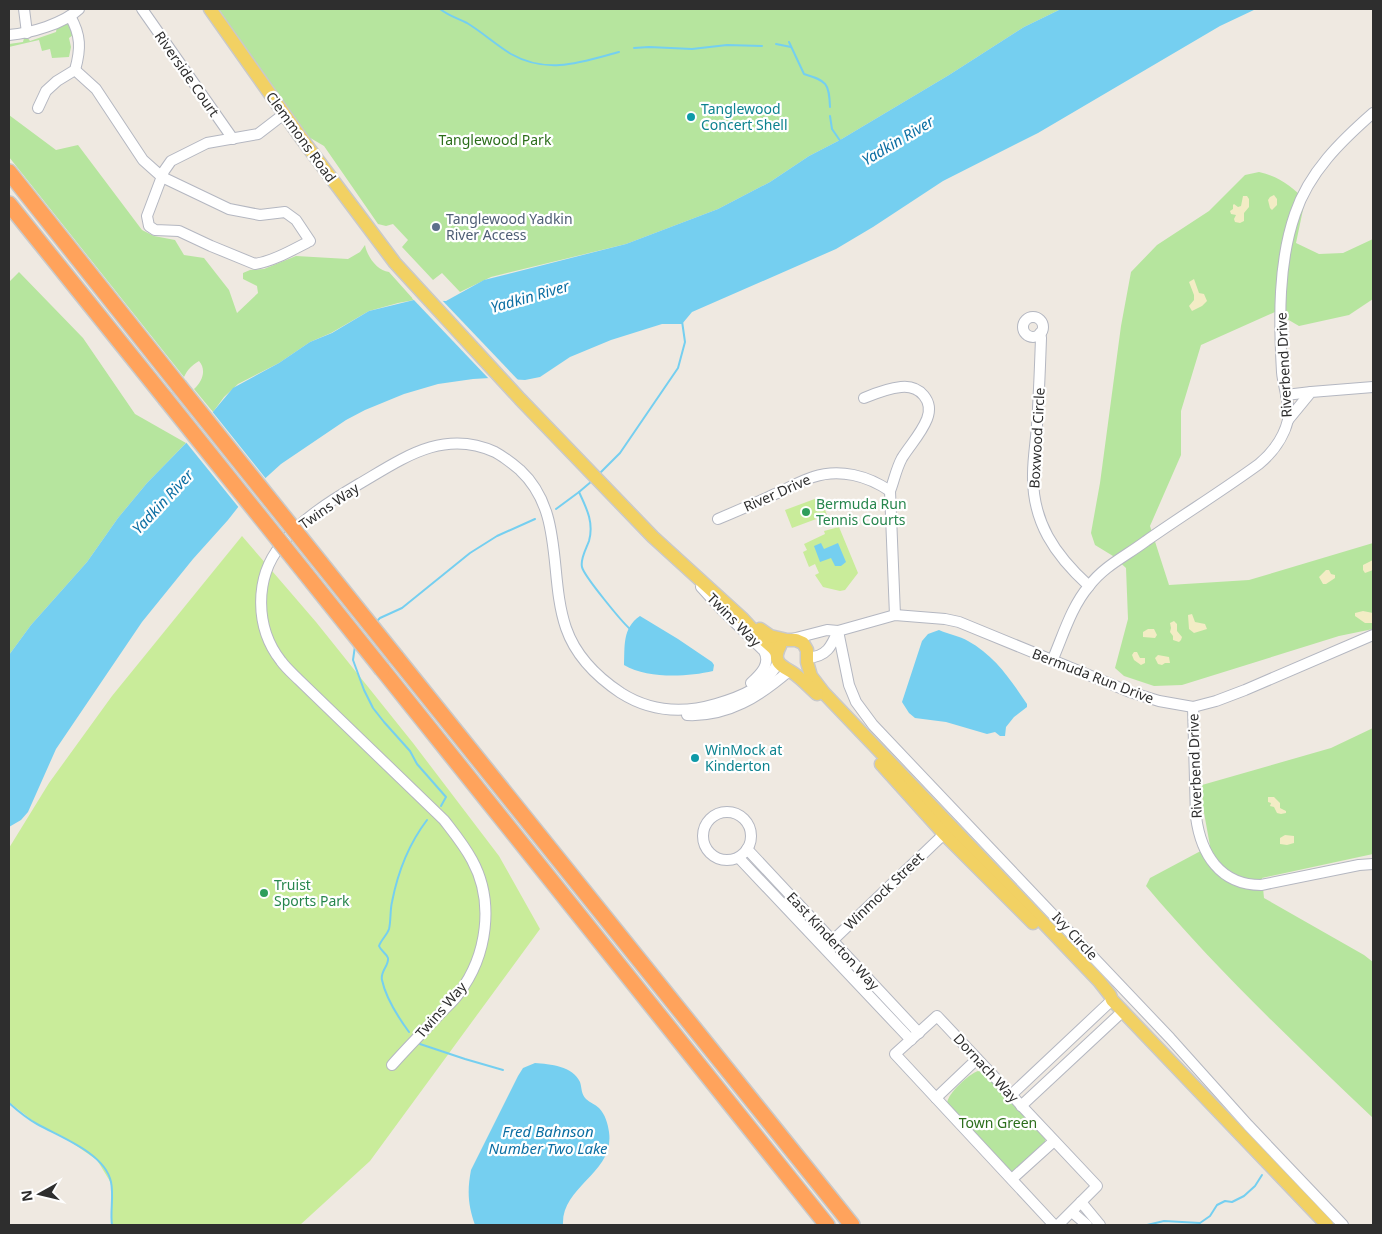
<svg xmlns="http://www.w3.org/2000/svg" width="1382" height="1234" font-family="'Noto Sans',sans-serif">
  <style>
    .green { fill: #b6e59e }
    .sand { fill: #f3ecc5 }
    .pitch { fill: #c9ec9a }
    .water { fill: #75cff0 }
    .pier { fill: #efe9e1 }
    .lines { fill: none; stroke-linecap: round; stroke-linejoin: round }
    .stream { stroke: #75cff0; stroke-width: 2 }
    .minor-casing { stroke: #b4b7c1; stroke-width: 12 }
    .major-casing { stroke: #c9c9c9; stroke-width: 15 }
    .highway-casing { stroke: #c9c9c9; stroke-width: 18 }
    .minor { stroke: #fff; stroke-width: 10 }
    .major { stroke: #f2d163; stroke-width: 12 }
    .highway { stroke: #ffa35c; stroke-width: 15 }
    .highway-bridge-casing { stroke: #c9c9c9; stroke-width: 18; stroke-linecap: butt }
    .highway-bridge { stroke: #ffa35c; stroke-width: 15 }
    .culture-dot { fill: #0f9aa8; stroke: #fff; stroke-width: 2 }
    .service-dot { fill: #5c6f8a; stroke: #fff; stroke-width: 2 }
    .leisure-dot { fill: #2e9e5b; stroke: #fff; stroke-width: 2 }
    .labels { text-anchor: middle; stroke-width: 4.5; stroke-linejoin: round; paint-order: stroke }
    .street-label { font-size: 14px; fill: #2e2e2e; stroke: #fff }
    .culture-label { font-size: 14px; fill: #0d838f; stroke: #fff; text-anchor: start }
    .park-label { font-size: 14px; fill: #2c6e1b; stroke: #fff }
    .service-label { font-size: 14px; fill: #4e5e75; stroke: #fff; text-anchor: start }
    .leisure-label { font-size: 14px; fill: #27864d; stroke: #fff; text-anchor: start }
    .water-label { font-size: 15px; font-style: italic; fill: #0d6fa3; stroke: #fff }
  </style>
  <rect width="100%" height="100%" fill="#efe9e1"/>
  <g class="green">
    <polygon points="219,9 1061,9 1024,27 949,75 840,140 809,156 770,182 718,209 626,244 491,277 460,292 442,273 433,280 402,247 408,240 393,224 386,226 378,224 324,146 295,129"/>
    <polygon points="67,23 70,26 73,35 69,38 71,47 69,57 52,58 50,49 42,51 39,40 9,47 9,44 23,42 24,38 27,37 30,41 56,32 57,26"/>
    <path d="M9,115L56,150L78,145L142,230L154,236L175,240L184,255L204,258L229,290L237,313L258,293L257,286L243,279V273L250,270L264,269L296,256L348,259L360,252L365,245C367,256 377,271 389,272L414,300L398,303L369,311L331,333L310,342L279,363L238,384L224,397L213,412L194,389C202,382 207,370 199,361C191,366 188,369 184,377L9,157Z"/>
    <path d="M1259,172C1278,176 1292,186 1305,200L1296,243L1319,254L1343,253L1373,239V299L1349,315L1299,326L1275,312L1201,345L1181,411V455L1150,526L1169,585L1249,580L1373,543V629L1339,636L1182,685L1154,686L1124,676L1115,668L1128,619L1126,568L1113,556L1095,545L1091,533L1100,483L1121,326L1131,272L1157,245L1209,211L1245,175Z"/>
    <polygon points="19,272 83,338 135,414 186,443 147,483 118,518 87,562 31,625 9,655 9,282"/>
    <path d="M1373,728V854L1262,878L1264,898L1364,955L1373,962V1118C1295,1044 1216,969 1146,886L1150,878L1210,846L1203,807L1202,785L1331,748Z"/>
    <path d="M978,1071L984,1073L1045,1136V1143L1014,1171H1011L947,1103C948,1093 969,1074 978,1071Z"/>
  </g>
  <g class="sand">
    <polygon points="1274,195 1277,199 1277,205 1272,210 1270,208 1268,200 1270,197"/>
    <polygon points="1243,196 1247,196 1249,199 1249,207 1244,213 1244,221 1240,223 1235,222 1234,219 1236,215 1231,214 1230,211 1233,209 1233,205 1234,204 1238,207 1241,206"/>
    <polygon points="1194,279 1199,293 1204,294 1207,301 1202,306 1192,311 1189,306 1194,300 1194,295 1189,282"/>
    <polygon points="1373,560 1373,570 1365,573 1363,570 1363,565"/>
    <polygon points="1326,570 1329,570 1331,574 1335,575 1335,578 1326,584 1323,584 1319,577"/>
    <polygon points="1363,611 1373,613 1373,623 1365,623 1355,616 1355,613"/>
    <polygon points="1192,614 1195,622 1205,624 1207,629 1194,633 1189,629 1188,615"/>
    <polygon points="1174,621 1177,624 1177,631 1182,637 1181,640 1179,642 1173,640 1173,636 1170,632 1171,628 1170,623"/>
    <polygon points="1148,629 1154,629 1157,635 1155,638 1143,637 1143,632"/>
    <polygon points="1134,652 1137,652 1140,658 1145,658 1145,663 1141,665 1134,660 1132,655"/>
    <polygon points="1158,655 1169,657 1170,663 1165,663 1162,665 1158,664 1155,658"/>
    <polygon points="1268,797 1274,797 1280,803 1280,808 1286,811 1286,813 1281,814 1277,813 1274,807 1270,806 1271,803 1268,802"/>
    <polygon points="1285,835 1294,836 1294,843 1287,845 1280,844 1280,838"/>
  </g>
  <g class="pitch">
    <polygon points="820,497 827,515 792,528 785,510"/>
    <polygon points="839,527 858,573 845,590 840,591 823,587 815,575 819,573 815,564 809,567 803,552 807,550 804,544 825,534 824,531"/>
    <polygon points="242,536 316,622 413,743 499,856 540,929 370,1161 300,1225 112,1225 111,1183 97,1160 68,1140 38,1125 9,1102 9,848 49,783 112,696"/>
  </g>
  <g class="water">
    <polygon points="1061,9 1256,9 1220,26 1038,133 943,181 873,227 836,249 692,312 682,324 662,324 611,340 570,357 540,377 525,380 490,378 473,379 438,384 404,394 365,410 346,420 281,464 250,492 228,520 193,559 142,622 56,749 28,812 21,820 9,827 9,655 31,625 87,562 118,518 147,483 191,438 233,388 279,363 310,342 332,333 369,311 414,300 446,301 484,280 626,244 718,209 770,182 809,156 840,140 949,75 1024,27"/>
    <polygon points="821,543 824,549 838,543 846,562 841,566 835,566 831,558 820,562 814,546"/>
    <path d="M640,616L678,639L712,662L714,665L713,671C687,677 648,679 624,665C625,647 622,628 640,616Z"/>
    <path d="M939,630C948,634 960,636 968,641C995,656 1010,679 1027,704V707L1014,717L1006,727L1005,736H1000L995,732L987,734L946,722L915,718L909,713L902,702L922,641L928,634Z"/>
    <path d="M535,1063C550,1064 573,1066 580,1082C582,1088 581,1094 586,1099C590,1103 595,1104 599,1108C605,1114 608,1124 609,1132C615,1173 561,1186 563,1225H475C468,1205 467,1191 471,1170L518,1076L523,1068Z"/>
  </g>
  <g class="pier">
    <polygon points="412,298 440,298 520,382 490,380"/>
    <polygon points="211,410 267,480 252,494 240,509 185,441"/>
  </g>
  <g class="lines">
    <g class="stream">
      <path d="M440,9C449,16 457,18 467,23C482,32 496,45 511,54C548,75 582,62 619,52"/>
      <path d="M789,42L804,74C827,81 829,83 830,107"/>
      <polyline points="776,44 791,47"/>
      <polyline points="634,48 649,47 692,49 727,45 762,46"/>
      <polyline points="830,116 832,129 841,142"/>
      <polyline points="599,474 620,453 678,368 685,342 682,321"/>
      <path d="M579,492C587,509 594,523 589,541C586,549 580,559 582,567C584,576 622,622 630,629"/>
      <polyline points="556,509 579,492 592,481"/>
      <polyline points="376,622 380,618 402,608 470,553 497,536 535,519"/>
      <polyline points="355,646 353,660 364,690 373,708 384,722 410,751 417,764 446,797 441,806"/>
      <path d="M409,1032C398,1017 386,999 382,980C380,971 389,966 388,958C386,953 381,951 379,946C381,940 387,935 389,929C391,921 390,910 392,902C398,871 408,845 427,820"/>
      <polyline points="420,1044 465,1059 503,1070"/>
      <path d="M9,1103C18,1111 26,1118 37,1124C60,1137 105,1153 111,1182C114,1196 110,1211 112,1225"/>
      <polyline points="1147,1225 1164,1221 1200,1223 1210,1216 1217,1205 1225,1201 1232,1202 1244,1196 1255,1186 1262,1175"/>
    </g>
    <g class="minor-casing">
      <g id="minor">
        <polyline points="24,9 27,33"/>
        <polyline points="142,9 233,139"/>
        <path d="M9,35C31,33 63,24 79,9"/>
        <path d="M75,70L96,89L143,160L162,177L229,209L260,215L285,212L296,220L310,241C294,249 274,261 255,264L211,246L179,231L155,230L149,226L147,216L164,171L171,161L207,143L258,134L284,114"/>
        <path d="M38,108L46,91L57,81L75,70C81,49 81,35 70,16"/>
        <circle cx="1033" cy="327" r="10"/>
        <path d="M1040,333L1041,338C1040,367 1039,396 1037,425C1036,441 1033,458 1033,474C1032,522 1055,555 1089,586"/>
        <polyline points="1286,395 1311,392"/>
        <path d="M864,398C876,393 889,388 901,387C920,385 934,401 927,419C921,434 910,445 902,458C896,469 894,481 890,491"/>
        <polyline points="1288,420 1311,392 1373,387"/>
        <path d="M718,519C737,511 756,503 775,494C787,489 800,481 813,477C840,468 868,476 890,491L895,615"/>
        <path d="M701,587L721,609L764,651C771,664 761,674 751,683"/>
        <polyline points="838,631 849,685 856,702 873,725 1170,1038 1248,1125 1343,1225"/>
        <polyline points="792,639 827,630 838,631 895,615 945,619 959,622 1130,692 1159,701 1193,707 1216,701 1245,690 1373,635"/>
        <path d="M808,658C827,656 831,647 838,631"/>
        <path d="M1052,661C1063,636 1071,607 1089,586C1104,566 1126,556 1146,541C1183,515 1222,491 1259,464C1272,453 1284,437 1288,420C1291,409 1283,385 1282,372C1279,320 1278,263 1295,214C1309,172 1341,141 1373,113"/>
        <path d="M1193,707L1196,817C1201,854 1220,885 1261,885L1359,865L1373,864"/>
        <path d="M687,715C728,717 760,696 789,671"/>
        <circle cx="727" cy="836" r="24"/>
        <polyline points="747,849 919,1033"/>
        <polyline points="739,858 911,1040"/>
        <polyline points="829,944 944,834 947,832 949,833"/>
        <path d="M392,1065C407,1048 423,1032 439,1015C445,1008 454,1001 459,993C487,956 495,902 472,860C464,845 454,833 444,820L299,680C293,674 286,668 281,661C255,628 254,578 281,545C301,519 332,500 359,484C402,459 443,428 495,452C504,457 513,464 520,470C565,512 548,575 566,628C576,657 597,677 621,693C651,712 682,714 716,704C740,697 767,687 778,662"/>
        <polyline points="1011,1095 1112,1000"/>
        <polyline points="936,1098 977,1059"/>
        <polyline points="1021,1106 1122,1012"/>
        <polyline points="1012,1179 1054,1141"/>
        <polyline points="1081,1202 1100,1225"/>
        <polyline points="1072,1212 1087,1225"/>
        <polyline points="1054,1225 895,1054 937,1016 1097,1186 1058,1225"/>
      </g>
    </g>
    <g class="major-casing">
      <g id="major">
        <polyline points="210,9 299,135 395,263 520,399 653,537 743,619 755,632 773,648 777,653"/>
        <polyline points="760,629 770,636 787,640 796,640 803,643 807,650 807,662 811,676 824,693 1099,981 1110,995 1112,1000 1327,1225"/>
        <path d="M780,646C770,665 786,667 796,675C804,681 810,688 817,694"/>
        <polyline points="881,764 944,834 1033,923"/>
      </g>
    </g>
    <g class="highway-casing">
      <g id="highway">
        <polyline points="9,172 179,386"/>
        <polyline points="9,204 165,398"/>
        <polyline points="396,657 852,1225"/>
        <polyline points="382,669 827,1225"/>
      </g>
    </g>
    <use href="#minor" class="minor"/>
    <use href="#major" class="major"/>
    <use href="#highway" class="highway"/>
    <g class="highway-bridge-casing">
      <g id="highway-bridge">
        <polyline points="179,386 396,657"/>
        <polyline points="165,398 382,669"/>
      </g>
    </g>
    <use href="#highway-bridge" class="highway-bridge"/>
  </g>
  <g class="culture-dot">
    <circle cx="691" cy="117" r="5"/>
    <circle cx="695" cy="758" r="5"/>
  </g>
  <circle class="service-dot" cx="436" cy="227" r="5"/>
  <g class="leisure-dot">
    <circle cx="806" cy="512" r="5"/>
    <circle cx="264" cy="893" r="5"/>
  </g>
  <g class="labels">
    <g class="street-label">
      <text transform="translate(187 74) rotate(55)" y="5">Riverside Court</text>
      <text transform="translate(301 137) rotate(54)" y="5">Clemmons Road</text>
      <text transform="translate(1284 365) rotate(-93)" y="5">Riverbend Drive</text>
      <text transform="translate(1037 438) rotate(-87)" y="5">Boxwood Circle</text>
      <text transform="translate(777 493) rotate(-24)" y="5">River Drive</text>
      <text transform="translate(329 506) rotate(-35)" y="5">Twins Way</text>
      <text transform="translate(734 620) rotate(45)" y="5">Twins Way</text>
      <text transform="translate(1093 676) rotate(21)" y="5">Bermuda Run Drive</text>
      <text transform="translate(1195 766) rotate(-92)" y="5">Riverbend Drive</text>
      <text transform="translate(884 891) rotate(-44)" y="5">Winmock Street</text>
      <text transform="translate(1075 936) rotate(47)" y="5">Ivy Circle</text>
      <text transform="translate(833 941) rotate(47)" y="5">East Kinderton Way</text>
      <text transform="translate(441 1010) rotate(-49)" y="5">Twins Way</text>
      <text transform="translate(986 1068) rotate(47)" y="5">Dornach Way</text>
    </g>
    <g class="culture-label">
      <text x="701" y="114">Tanglewood<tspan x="701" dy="16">Concert Shell</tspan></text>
      <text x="705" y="755">WinMock at<tspan x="705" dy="16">Kinderton</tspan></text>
    </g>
    <g class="park-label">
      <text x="495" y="145">Tanglewood Park</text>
      <text x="998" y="1128">Town Green</text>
    </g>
    <g class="service-label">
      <text x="446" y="224">Tanglewood Yadkin<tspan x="446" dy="16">River Access</tspan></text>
    </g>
    <g class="leisure-label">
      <text x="816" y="509">Bermuda Run<tspan x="816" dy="16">Tennis Courts</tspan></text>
      <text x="274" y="890">Truist<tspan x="274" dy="16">Sports Park</tspan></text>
    </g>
    <g class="water-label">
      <text transform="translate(898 141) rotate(-31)" y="5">Yadkin River</text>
      <text transform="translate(530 297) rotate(-16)" y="5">Yadkin River</text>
      <text transform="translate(163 502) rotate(-47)" y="5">Yadkin River</text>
      <text x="548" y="1137">Fred Bahnson<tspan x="548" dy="17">Number Two Lake</tspan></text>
    </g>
  </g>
  <rect width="1382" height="1234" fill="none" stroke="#2e2e2e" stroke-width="20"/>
  <g transform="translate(40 1194) rotate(262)" stroke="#ffffff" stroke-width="4" paint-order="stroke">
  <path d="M0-4L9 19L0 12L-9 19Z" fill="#2e2e2e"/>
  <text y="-8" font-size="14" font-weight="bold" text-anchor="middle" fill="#2e2e2e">N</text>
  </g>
</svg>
